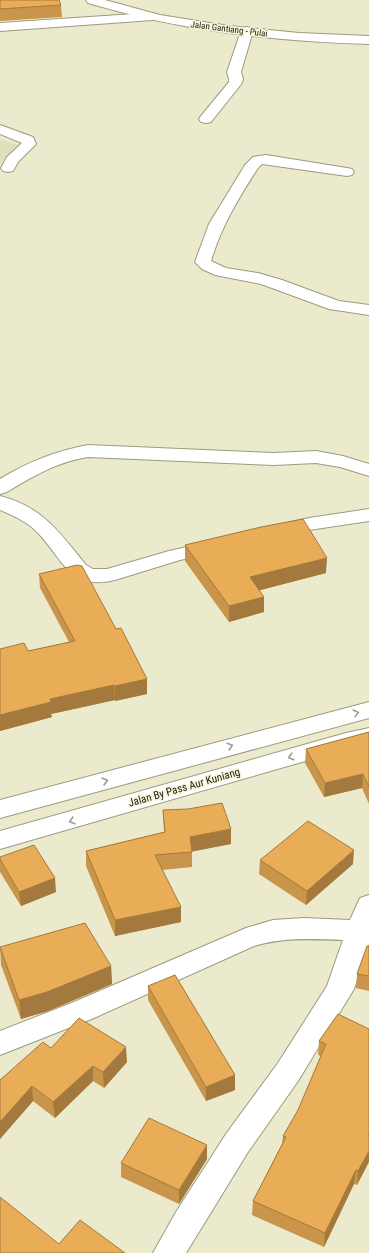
<svg xmlns="http://www.w3.org/2000/svg" width="369" height="1253" font-family="'Roboto Condensed',sans-serif">
  <style>
    .built { fill: #e0dfbb }
    .lines { fill: none; stroke-linecap: round; stroke-linejoin: round }
    .street-casing { stroke: #9c9b7f; stroke-width: 2 }
    .secondary-casing { stroke: #9c9b7f; stroke-width: 2 }
    .highway-casing { stroke: #9c9b7f; stroke-width: 2 }
    .street { fill: #fff; fill-rule: evenodd }
    .secondary { fill: #fff; fill-rule: evenodd }
    .highway { fill: #fff; fill-rule: evenodd }
    .wall { fill: #c8954b }
    .shaded-wall { fill: #a3793d }
    .building { fill: #e9ad57; stroke: #a3793d }
    .oneway { stroke: #9b9b96 }
    .labels { text-anchor: middle; stroke-width: 3; stroke-linejoin: round; paint-order: stroke }
    .far-street-label { font-size: 9px; fill: #212016; stroke: #f8f7da }
    .street-label { font-size: 11px; fill: #212016; stroke: #f8f7da }
  </style>
  <rect width="100%" height="100%" fill="#ebeacd"/>
  <polygon class="built" points="0,139 19,145 0,163"/>
  <g class="lines">
    <g class="street-casing">
      <g id="street">
        <polygon points="149,13 153,14 155,17 153,20 0,31 0,23"/>
        <polygon points="247,27 251,28 253,31 241,72 243,79 242,83 211,122 206,123 201,122 199,119 201,116 229,82 229,79 227,72 241,31 243,28"/>
        <polygon points="0,125 33,137 36,144 18,162 13,171 8,172 3,171 1,168 7,157 22,143 0,134"/>
        <path d="M266,155L347,168L352,169L354,172L352,175L347,176L262,164L258,168C239,197 221,227 211,261L226,268L258,273L282,280L339,301L369,305V315L329,309L261,284L215,275L202,269L195,262L209,224L245,165L253,157Z"/>
        <path d="M88,445L274,453L316,451L343,456L369,464V476L340,467L316,463L274,465L88,457C57,462 33,476 7,492L0,494V479C28,462 55,451 88,445Z"/>
        <path d="M0,496C43,507 60,533 86,565L93,569H107L169,551L213,541L220,543L223,547L220,551L180,560L115,580C70,591 64,561 39,534C28,522 14,516 0,510Z"/>
        <polygon points="369,509 369,521 309,530 278,537 271,535 268,531 271,527 309,518"/>
        <path d="M369,895V944L354,989L298,1081L248,1152L186,1253H153L176,1212L226,1134L278,1063L327,986L343,940C311,939 285,937 254,946L94,1018L0,1055V1031L74,1002L246,928L273,920L304,918L350,920L360,898Z"/>
      </g>
    </g>
    <g class="secondary-casing">
      <path id="secondary" d="M86,0H105L160,15L229,26L299,33L369,36V44C271,41 182,31 88,3Z"/>
    </g>
    <g class="highway-casing">
      <g id="highway">
        <polygon points="369,702 369,718 0,818 0,800"/>
        <polygon points="369,728 369,744 347,749 0,849 0,831 346,733"/>
      </g>
    </g>
    <use href="#street" class="street"/>
    <use href="#secondary" class="secondary"/>
    <use href="#highway" class="highway"/>
  </g>
  <g class="wall">
    <polygon points="0,0 61,5 62,17 0,21"/>
    <polygon points="185,545 326,573 260,590 264,612 229,622 185,561"/>
    <polygon points="39,574 116,629 147,679 147,694 115,701 115,700 51,714 52,717 0,731 0,649 28,651 69,642 40,588"/>
    <polygon points="369,732 369,804 362,788 324,797 305,763 306,749"/>
    <polygon points="163,810 231,844 192,851 192,867 162,870 181,922 115,936 86,866 86,851 164,832"/>
    <polygon points="0,857 56,892 21,906 0,872"/>
    <polygon points="260,860 353,864 306,905 259,874"/>
    <polygon points="369,946 369,991 356,988 357,974"/>
    <polygon points="0,947 111,966 112,984 48,1011 21,1019 1,965"/>
    <polygon points="148,986 235,1075 235,1090 206,1101 148,1000"/>
    <polygon points="338,1014 369,1151 357,1185 354,1184 324,1247 252,1215 253,1201 282,1144 283,1136 298,1110 321,1056 318,1055 319,1041"/>
    <polygon points="51,1048 127,1062 104,1088 93,1081 55,1118 33,1101 0,1139 0,1080"/>
    <polygon points="207,1145 207,1159 179,1204 121,1177 121,1163"/>
  </g>
  <g class="shaded-wall">
    <polygon points="327,558 326,573 249,593 250,577"/>
    <polygon points="264,597 264,612 229,622 229,606"/>
    <polygon points="147,679 147,694 115,701 115,686"/>
    <polygon points="114,685 115,700 51,714 52,717 0,731 0,715 50,699"/>
    <polygon points="363,774 362,788 324,797 325,783"/>
    <polygon points="231,829 231,844 190,852 190,837"/>
    <polygon points="354,850 353,864 306,905 307,891"/>
    <polygon points="55,878 56,892 21,906 19,892"/>
    <polygon points="181,907 181,922 115,936 115,920"/>
    <polygon points="111,966 112,984 48,1011 21,1019 19,1000"/>
    <polygon points="126,1047 127,1062 104,1088 103,1072"/>
    <polygon points="93,1066 93,1081 55,1118 53,1102"/>
    <polygon points="235,1075 235,1090 206,1101 206,1087"/>
    <polygon points="32,1086 33,1101 0,1139 0,1122"/>
    <polygon points="207,1145 207,1159 179,1204 179,1190"/>
    <polygon points="369,1151 369,1162 357,1185 358,1171"/>
    <polygon points="356,1170 354,1184 324,1247 325,1233"/>
  </g>
  <g class="building">
    <polygon points="0,0 59,0 61,5 0,9"/>
    <polygon points="303,519 327,558 250,577 264,597 229,606 185,545 261,527"/>
    <polygon points="77,565 82,566 116,629 121,628 147,679 115,686 114,685 50,699 51,702 0,715 0,649 24,643 28,651 75,641 39,574"/>
    <polygon points="369,732 369,787 363,774 325,783 306,749"/>
    <polygon points="222,803 231,829 190,837 192,852 155,855 181,907 115,920 86,851 165,832 163,810 188,809"/>
    <polygon points="308,821 354,850 307,891 260,860"/>
    <polygon points="34,845 55,878 19,892 0,859 0,857"/>
    <polygon points="85,923 111,966 47,992 19,1000 0,947"/>
    <polygon points="367,946 369,946 369,976 357,974"/>
    <polygon points="175,975 235,1075 206,1087 148,986"/>
    <polygon points="338,1014 369,1029 369,1133 368,1137 369,1138 369,1151 358,1171 356,1170 325,1233 253,1201 286,1137 283,1136 298,1110 326,1044 319,1041"/>
    <polygon points="79,1018 126,1047 103,1072 93,1066 53,1102 32,1086 0,1122 0,1080 43,1042 51,1048"/>
    <polygon points="149,1118 207,1145 179,1190 121,1163"/>
    <polygon points="0,1197 59,1244 80,1220 125,1253 0,1253"/>
  </g>
  <defs><path id="oneway-chevron" d="M-2-3.5L2.5 0L-2 3.5" fill="none" stroke-width="1.6" stroke-linecap="round" stroke-linejoin="round"/></defs>
  <g class="oneway">
    <use href="#oneway-chevron" transform="translate(356 713) rotate(-14)"/>
    <use href="#oneway-chevron" transform="translate(230 746) rotate(-16)"/>
    <use href="#oneway-chevron" transform="translate(291 757) rotate(164)"/>
    <use href="#oneway-chevron" transform="translate(105 781) rotate(-16)"/>
    <use href="#oneway-chevron" transform="translate(72 821) rotate(162)"/>
  </g>
  <g class="labels">
    <g class="far-street-label">
      <text transform="translate(229 29) rotate(7)" y="3">Jalan Gantiang - Pulai</text>
    </g>
    <g class="street-label">
      <text transform="translate(184 787) rotate(-16)" y="4">Jalan By Pass Aur Kuniang</text>
    </g>
  </g>
</svg>
